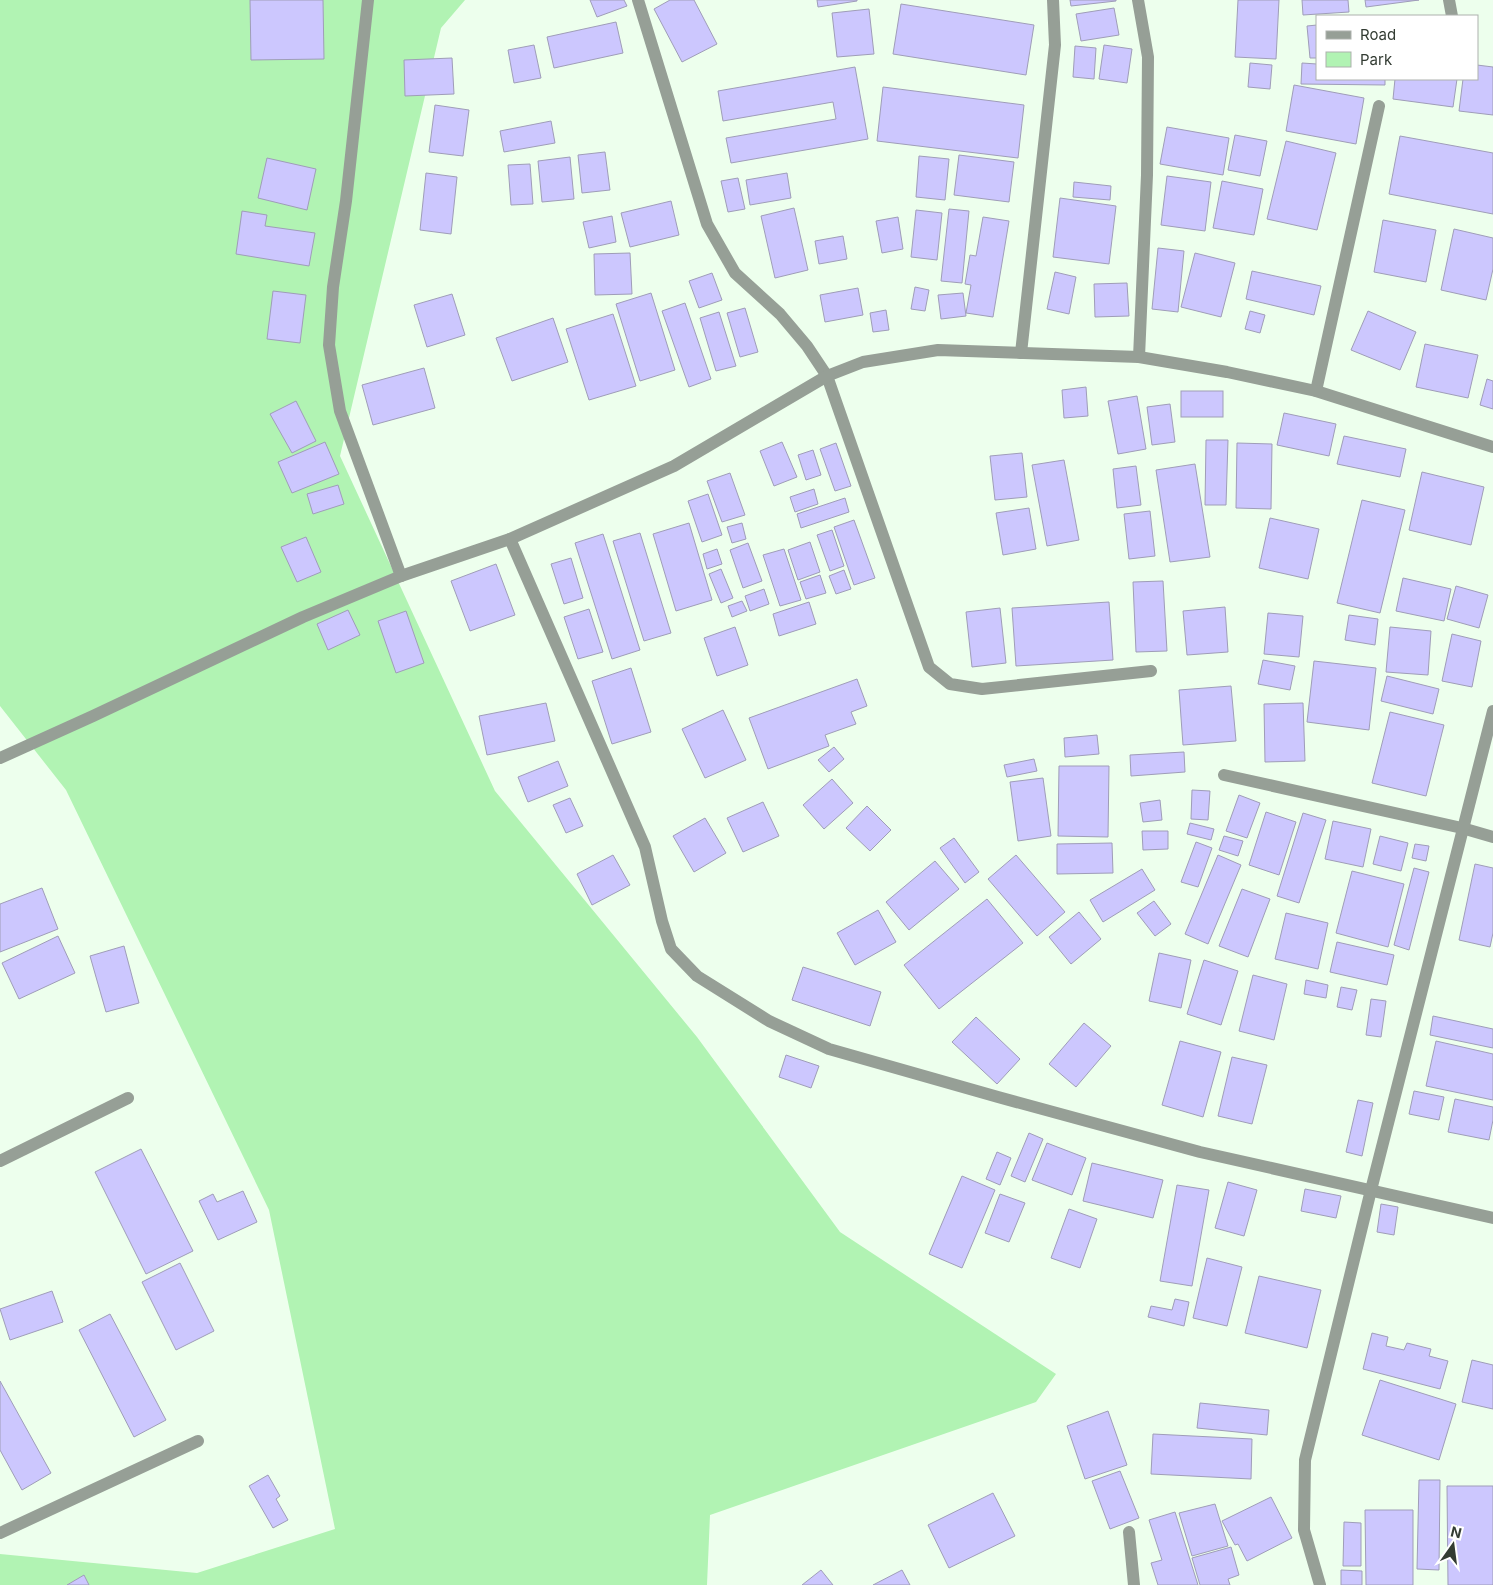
<svg xmlns="http://www.w3.org/2000/svg" width="1493" height="1585" font-family="Inter,sans-serif">
  <style>
    .green { fill: #b1f3b3 }
    .building { fill: #ccc7fe; stroke: #9f9db8 }
    .lines { fill: none; stroke-linecap: round; stroke-linejoin: round }
    .minor { stroke: #969f96; stroke-width: 12 }
  </style>
  <rect width="100%" height="100%" fill="#edffed"/>
  <polygon class="green" points="0,0 465,0 441,28 340,456 495,791 697,1037 840,1232 1056,1374 1036,1402 710,1515 707,1585 0,1585 0,1554 197,1573 335,1529 269,1210 66,790 0,706"/>
  <g class="building">
    <polygon points="250,0 323,0 324,59 251,60"/>
    <polygon points="590,0 624,0 627,6 597,17"/>
    <polygon points="670,0 694,0 717,44 682,62 654,9"/>
    <polygon points="817,0 857,0 857,1 818,7"/>
    <polygon points="1070,0 1116,0 1116,1 1071,6"/>
    <polygon points="1238,0 1279,0 1276,59 1235,57"/>
    <polygon points="1302,0 1348,0 1349,12 1303,15"/>
    <polygon points="1365,0 1419,0 1366,7"/>
    <polygon points="901,4 1034,25 1026,75 893,54"/>
    <polygon points="1114,8 1119,35 1081,41 1076,14"/>
    <polygon points="869,9 874,54 837,57 832,13"/>
    <polygon points="616,22 623,53 554,68 547,37"/>
    <polygon points="1317,25 1317,58 1310,58 1307,26"/>
    <polygon points="534,45 541,78 514,83 508,50"/>
    <polygon points="1104,45 1132,49 1127,83 1099,79"/>
    <polygon points="1075,46 1096,48 1094,79 1073,77"/>
    <polygon points="452,58 454,94 405,96 404,60"/>
    <polygon points="1250,63 1272,65 1270,89 1248,87"/>
    <polygon points="1302,63 1317,64 1317,79 1385,79 1385,85 1301,84"/>
    <polygon points="1477,65 1493,67 1493,115 1459,111 1463,79 1477,79"/>
    <polygon points="855,67 868,139 731,163 726,138 836,119 833,102 723,121 718,91"/>
    <polygon points="1395,79 1457,79 1453,107 1393,99"/>
    <polygon points="1294,85 1364,98 1356,144 1286,131"/>
    <polygon points="883,87 1024,105 1018,158 877,141"/>
    <polygon points="435,105 469,110 463,156 429,152"/>
    <polygon points="551,121 555,143 504,152 500,131"/>
    <polygon points="1167,127 1229,138 1223,175 1160,164"/>
    <polygon points="1235,135 1267,141 1260,176 1228,170"/>
    <polygon points="1400,136 1493,153 1493,214 1389,194"/>
    <polygon points="1286,141 1336,153 1317,230 1267,219"/>
    <polygon points="605,152 610,190 582,193 578,155"/>
    <polygon points="959,155 1014,162 1009,202 954,195"/>
    <polygon points="919,156 949,159 945,200 916,197"/>
    <polygon points="570,157 574,199 542,202 538,161"/>
    <polygon points="267,158 316,169 307,210 258,198"/>
    <polygon points="530,164 533,204 511,205 508,165"/>
    <polygon points="426,173 457,177 451,234 420,230"/>
    <polygon points="787,173 791,198 750,205 746,180"/>
    <polygon points="1167,176 1211,182 1205,231 1161,225"/>
    <polygon points="738,178 745,209 728,212 721,181"/>
    <polygon points="1222,181 1263,189 1254,235 1213,228"/>
    <polygon points="1074,182 1111,186 1110,200 1073,197"/>
    <polygon points="1060,198 1116,206 1109,264 1053,257"/>
    <polygon points="671,201 679,235 630,247 621,213"/>
    <polygon points="794,208 808,270 775,278 761,216"/>
    <polygon points="949,209 969,211 962,283 941,281"/>
    <polygon points="916,210 942,213 937,260 911,257"/>
    <polygon points="242,211 267,215 265,226 315,233 309,266 236,254"/>
    <polygon points="612,216 616,242 589,248 583,222"/>
    <polygon points="898,217 903,249 882,253 876,221"/>
    <polygon points="983,217 1009,221 993,317 966,313 971,285 965,284 970,255 976,256"/>
    <polygon points="1383,220 1436,230 1426,282 1374,272"/>
    <polygon points="1454,229 1493,238 1493,269 1486,300 1441,290"/>
    <polygon points="843,236 847,259 819,264 815,241"/>
    <polygon points="1158,248 1184,251 1178,312 1152,309"/>
    <polygon points="630,253 632,294 595,295 594,254"/>
    <polygon points="1195,253 1235,263 1221,317 1181,307"/>
    <polygon points="1252,271 1321,286 1314,315 1246,299"/>
    <polygon points="1055,272 1076,277 1069,314 1047,309"/>
    <polygon points="712,273 722,300 699,308 689,281"/>
    <polygon points="1127,283 1129,316 1095,317 1094,284"/>
    <polygon points="915,287 929,290 925,311 911,309"/>
    <polygon points="858,288 863,315 825,322 820,295"/>
    <polygon points="273,291 306,295 300,343 267,339"/>
    <polygon points="651,293 675,370 640,381 616,304"/>
    <polygon points="963,293 966,316 941,319 938,295"/>
    <polygon points="452,294 465,335 427,347 414,305"/>
    <polygon points="685,303 711,379 689,387 662,311"/>
    <polygon points="745,308 758,352 740,357 727,313"/>
    <polygon points="886,310 889,330 873,332 870,313"/>
    <polygon points="1250,311 1265,315 1260,333 1245,329"/>
    <polygon points="1368,311 1416,332 1400,370 1351,350"/>
    <polygon points="719,312 736,366 716,371 700,318"/>
    <polygon points="613,314 636,386 589,400 566,329"/>
    <polygon points="553,318 568,362 512,381 496,338"/>
    <polygon points="1425,344 1478,355 1468,398 1416,387"/>
    <polygon points="424,368 435,408 373,425 362,385"/>
    <polygon points="1487,379 1493,381 1493,409 1480,405"/>
    <polygon points="1086,387 1088,416 1064,418 1062,390"/>
    <rect x="1181" y="391" width="42" height="26"/>
    <polygon points="1137,396 1146,449 1118,454 1108,401"/>
    <polygon points="296,401 316,441 292,453 270,414"/>
    <polygon points="1170,404 1175,442 1152,445 1147,407"/>
    <polygon points="1284,413 1336,424 1329,456 1277,445"/>
    <polygon points="1344,436 1406,449 1400,477 1337,464"/>
    <polygon points="1206,440 1228,440 1226,505 1205,505"/>
    <polygon points="325,442 339,474 292,493 278,462"/>
    <polygon points="782,442 797,477 774,486 760,451"/>
    <polygon points="836,443 851,486 835,491 820,449"/>
    <polygon points="1237,443 1272,444 1271,509 1236,508"/>
    <polygon points="813,450 821,475 806,480 798,455"/>
    <polygon points="1022,453 1027,497 995,500 990,456"/>
    <polygon points="1064,460 1079,540 1047,546 1032,465"/>
    <polygon points="1195,464 1210,557 1170,562 1156,470"/>
    <polygon points="1136,466 1141,505 1117,508 1113,469"/>
    <polygon points="1422,472 1484,487 1471,545 1409,530"/>
    <polygon points="730,473 745,515 722,522 707,481"/>
    <polygon points="338,485 344,504 313,514 307,494"/>
    <polygon points="814,489 818,504 795,512 790,497"/>
    <polygon points="708,494 722,535 702,542 688,501"/>
    <polygon points="845,498 849,512 801,528 797,514"/>
    <polygon points="1362,500 1405,510 1380,613 1337,603"/>
    <polygon points="1029,508 1036,549 1003,555 996,513"/>
    <polygon points="1150,511 1155,556 1129,559 1124,514"/>
    <polygon points="1270,518 1319,529 1308,579 1259,568"/>
    <polygon points="854,520 875,578 854,585 834,527"/>
    <polygon points="689,523 712,600 676,611 653,534"/>
    <polygon points="742,523 746,539 732,543 727,527"/>
    <polygon points="832,530 844,566 830,571 817,535"/>
    <polygon points="640,533 671,633 644,641 613,541"/>
    <polygon points="603,534 640,650 612,659 575,543"/>
    <polygon points="306,537 321,572 297,582 281,547"/>
    <polygon points="810,542 820,572 798,580 788,550"/>
    <polygon points="748,543 762,581 743,588 730,550"/>
    <polygon points="717,549 722,564 707,569 703,554"/>
    <polygon points="784,549 801,600 780,606 763,555"/>
    <polygon points="571,558 583,598 564,604 551,564"/>
    <polygon points="496,564 515,615 470,631 451,581"/>
    <polygon points="721,569 733,598 721,603 709,574"/>
    <polygon points="844,570 851,589 836,594 829,576"/>
    <polygon points="820,575 826,593 806,599 800,582"/>
    <polygon points="1403,578 1451,589 1444,621 1396,611"/>
    <polygon points="1163,581 1167,651 1136,652 1133,582"/>
    <polygon points="1456,586 1488,595 1479,628 1447,619"/>
    <polygon points="764,589 769,604 750,611 745,596"/>
    <polygon points="742,601 747,611 732,617 728,606"/>
    <polygon points="809,602 816,624 779,636 773,614"/>
    <polygon points="1109,602 1113,660 1016,666 1012,608"/>
    <polygon points="1225,607 1228,652 1187,655 1183,611"/>
    <polygon points="1000,608 1006,663 972,667 966,612"/>
    <polygon points="589,609 603,652 578,659 564,617"/>
    <polygon points="348,610 360,635 328,650 317,624"/>
    <polygon points="406,611 424,663 396,673 378,621"/>
    <polygon points="1268,613 1303,616 1299,657 1264,654"/>
    <polygon points="1349,615 1378,619 1375,645 1345,640"/>
    <polygon points="735,627 748,665 717,676 704,638"/>
    <polygon points="1390,627 1431,631 1428,675 1386,672"/>
    <polygon points="1452,634 1481,641 1472,687 1442,681"/>
    <polygon points="1263,660 1295,666 1290,690 1258,684"/>
    <polygon points="1314,661 1376,668 1369,730 1307,722"/>
    <polygon points="631,668 651,732 612,744 592,681"/>
    <polygon points="1387,676 1439,689 1433,714 1381,701"/>
    <polygon points="857,679 867,706 851,712 856,724 825,735 829,746 768,769 749,718"/>
    <polygon points="1231,686 1236,741 1183,745 1179,690"/>
    <polygon points="546,703 555,741 487,755 479,716"/>
    <polygon points="1303,703 1305,761 1265,762 1264,704"/>
    <polygon points="723,710 746,760 705,778 682,729"/>
    <polygon points="1390,712 1444,725 1426,796 1372,783"/>
    <polygon points="1097,735 1099,754 1065,757 1064,738"/>
    <polygon points="834,747 844,759 829,772 818,760"/>
    <polygon points="1184,752 1185,772 1131,776 1130,755"/>
    <polygon points="1034,759 1037,771 1007,777 1004,765"/>
    <polygon points="558,761 568,786 528,802 518,777"/>
    <polygon points="1059,766 1109,766 1108,837 1058,836"/>
    <polygon points="1043,778 1051,836 1018,841 1010,782"/>
    <polygon points="832,779 853,803 824,829 803,805"/>
    <polygon points="1192,790 1210,791 1208,820 1191,819"/>
    <polygon points="1239,795 1260,803 1247,838 1226,831"/>
    <polygon points="570,798 583,826 566,833 553,805"/>
    <polygon points="1160,800 1162,820 1143,822 1140,803"/>
    <polygon points="763,802 779,836 743,852 727,818"/>
    <polygon points="867,806 891,830 870,851 846,828"/>
    <polygon points="1266,812 1296,822 1279,875 1249,865"/>
    <polygon points="1303,813 1326,820 1299,903 1277,896"/>
    <polygon points="705,818 726,853 694,872 673,836"/>
    <polygon points="1333,821 1371,829 1363,867 1325,859"/>
    <polygon points="1190,823 1214,829 1211,840 1187,834"/>
    <polygon points="1142,831 1168,831 1168,849 1143,850"/>
    <polygon points="1224,836 1243,841 1238,856 1219,850"/>
    <polygon points="1380,836 1408,843 1401,871 1373,864"/>
    <polygon points="954,838 979,872 965,883 940,848"/>
    <polygon points="1196,842 1212,848 1198,887 1181,882"/>
    <polygon points="1112,843 1113,873 1057,874 1057,844"/>
    <polygon points="1415,844 1429,846 1426,861 1412,858"/>
    <polygon points="613,855 630,885 592,905 577,874"/>
    <polygon points="1016,855 1065,912 1037,936 988,879"/>
    <polygon points="1218,855 1241,865 1208,944 1185,934"/>
    <polygon points="935,861 959,889 909,930 886,902"/>
    <polygon points="1475,864 1493,868 1493,933 1490,947 1459,940"/>
    <polygon points="1414,868 1429,872 1409,950 1394,945"/>
    <polygon points="1142,869 1155,890 1103,922 1090,900"/>
    <polygon points="1352,871 1404,884 1388,947 1336,933"/>
    <polygon points="42,888 58,929 0,952 0,904"/>
    <polygon points="1242,889 1270,899 1248,957 1219,946"/>
    <polygon points="987,899 1023,943 939,1009 904,965"/>
    <polygon points="1154,901 1171,924 1155,936 1137,913"/>
    <polygon points="878,910 896,942 855,965 837,933"/>
    <polygon points="1079,912 1101,939 1071,964 1049,937"/>
    <polygon points="1286,913 1328,923 1318,969 1275,959"/>
    <polygon points="58,936 75,973 19,999 2,963"/>
    <polygon points="1337,942 1394,955 1387,985 1330,972"/>
    <polygon points="124,946 139,1003 106,1012 90,956"/>
    <polygon points="1159,953 1191,960 1181,1008 1149,1001"/>
    <polygon points="1204,960 1238,971 1221,1025 1187,1014"/>
    <polygon points="803,967 881,992 870,1026 792,1000"/>
    <polygon points="1253,975 1287,984 1274,1040 1239,1031"/>
    <polygon points="1306,980 1328,985 1326,998 1304,994"/>
    <polygon points="1341,987 1357,990 1352,1010 1337,1007"/>
    <polygon points="1371,999 1386,1001 1381,1037 1366,1035"/>
    <polygon points="1433,1016 1493,1029 1493,1048 1430,1035"/>
    <polygon points="976,1017 1020,1059 997,1084 952,1042"/>
    <polygon points="1084,1023 1111,1046 1076,1087 1049,1064"/>
    <polygon points="1180,1041 1221,1052 1203,1117 1162,1105"/>
    <polygon points="1436,1041 1493,1054 1493,1100 1426,1086"/>
    <polygon points="786,1055 819,1066 811,1088 779,1077"/>
    <polygon points="1232,1057 1267,1065 1252,1124 1218,1116"/>
    <polygon points="1414,1091 1444,1097 1439,1120 1409,1114"/>
    <polygon points="1455,1099 1493,1107 1493,1120 1489,1140 1448,1132"/>
    <polygon points="1358,1100 1373,1103 1362,1156 1346,1152"/>
    <polygon points="1029,1133 1043,1139 1025,1182 1011,1176"/>
    <polygon points="1047,1143 1086,1158 1072,1195 1032,1180"/>
    <polygon points="141,1149 193,1251 146,1274 95,1172"/>
    <polygon points="997,1152 1011,1158 1000,1185 986,1179"/>
    <polygon points="1092,1163 1163,1180 1153,1218 1083,1201"/>
    <polygon points="962,1176 995,1190 962,1268 929,1254"/>
    <polygon points="1228,1182 1257,1190 1244,1236 1215,1228"/>
    <polygon points="1177,1185 1209,1190 1192,1286 1160,1281"/>
    <polygon points="1305,1189 1341,1196 1336,1218 1301,1211"/>
    <polygon points="243,1191 257,1222 218,1240 199,1201 213,1194 217,1202"/>
    <polygon points="1000,1194 1025,1203 1009,1242 985,1233"/>
    <polygon points="1381,1204 1398,1207 1394,1235 1377,1232"/>
    <polygon points="1069,1209 1097,1219 1080,1268 1051,1258"/>
    <polygon points="1207,1258 1242,1267 1227,1326 1193,1318"/>
    <polygon points="180,1263 214,1331 176,1350 142,1282"/>
    <polygon points="1259,1276 1321,1290 1307,1348 1245,1333"/>
    <polygon points="52,1291 63,1322 10,1340 0,1309"/>
    <polygon points="1175,1299 1189,1302 1184,1326 1148,1317 1151,1306 1172,1310"/>
    <polygon points="110,1314 166,1420 134,1437 79,1330"/>
    <polygon points="1372,1333 1388,1337 1386,1346 1404,1350 1407,1343 1431,1349 1429,1356 1448,1361 1440,1389 1363,1369"/>
    <polygon points="1472,1360 1493,1365 1493,1409 1462,1402"/>
    <polygon points="1380,1380 1456,1404 1439,1460 1362,1435"/>
    <polygon points="0,1381 51,1473 22,1490 0,1450"/>
    <polygon points="1200,1403 1269,1410 1267,1435 1197,1428"/>
    <polygon points="1108,1411 1127,1465 1085,1479 1067,1426"/>
    <polygon points="1153,1434 1252,1439 1251,1479 1151,1474"/>
    <polygon points="1120,1471 1139,1518 1110,1529 1092,1481"/>
    <polygon points="268,1475 280,1496 276,1499 288,1520 273,1528 249,1486"/>
    <polygon points="1419,1480 1440,1480 1439,1570 1417,1569"/>
    <polygon points="1447,1486 1493,1486 1493,1585 1448,1585"/>
    <polygon points="993,1493 1015,1536 949,1568 928,1525"/>
    <polygon points="1271,1497 1292,1538 1247,1561 1238,1544 1235,1545 1222,1521"/>
    <polygon points="1215,1504 1228,1546 1192,1556 1179,1513"/>
    <polygon points="1365,1510 1413,1510 1413,1585 1366,1585"/>
    <polygon points="1175,1512 1198,1585 1158,1585 1151,1563 1162,1560 1149,1520"/>
    <polygon points="1344,1522 1361,1523 1361,1566 1343,1566"/>
    <polygon points="1231,1547 1239,1575 1228,1579 1230,1585 1200,1585 1192,1558"/>
    <polygon points="821,1570 833,1585 802,1585"/>
    <polygon points="902,1570 910,1585 873,1585"/>
    <polygon points="1341,1570 1362,1571 1362,1585 1341,1585"/>
    <polygon points="84,1575 89,1585 67,1585"/>
  </g>
  <g class="lines">
    <g class="minor">
      <polyline points="368,0 346,201 333,287 329,345 340,411 401,576"/>
      <polyline points="638,0 707,224 735,273 780,314 807,346 827,376 929,667 950,684 982,689 1151,671"/>
      <polyline points="1138,0 1148,57 1147,175 1139,357"/>
      <polyline points="1449,0 1452,16"/>
      <polyline points="1021,353 1055,45 1053,0"/>
      <polyline points="1316,391 1379,106"/>
      <polyline points="510,539 645,847 662,921 671,949 697,976 769,1021 829,1049 998,1097 1200,1152 1493,1218"/>
      <polyline points="0,758 93,716 303,617 401,576 510,539 674,466 827,376 863,362 938,350 1139,357 1227,372 1316,391 1493,447"/>
      <polyline points="1224,775 1462,828 1493,837"/>
      <polyline points="0,1161 128,1098"/>
      <polyline points="1129,1532 1134,1585"/>
      <polyline points="0,1533 198,1441"/>
      <polyline points="1320,1585 1304,1530 1305,1460 1371,1190 1493,711"/>
    </g>
  </g>
  <rect x="1316" y="15" width="162" height="65" fill="#ffffff" stroke="#adb1ad"/>
  <rect x="1326" y="31" width="25" height="8" fill="#969f96" stroke="#adb1ad"/>
  <text x="1360" y="40" font-size="15" fill="#333c33">Road</text>
  <rect x="1326" y="52" width="25" height="15" fill="#b1f3b3" stroke="#adb1ad"/>
  <text x="1360" y="65" font-size="15" fill="#333c33">Park</text>
  <g transform="translate(1453 1545) rotate(14)" stroke="#ffffff" stroke-width="4" paint-order="stroke">
  <path d="M0-4L9 19L0 12L-9 19Z" fill="#333c33"/>
  <text y="-8" font-size="14" font-weight="bold" text-anchor="middle" fill="#333c33">N</text>
  </g>
</svg>
